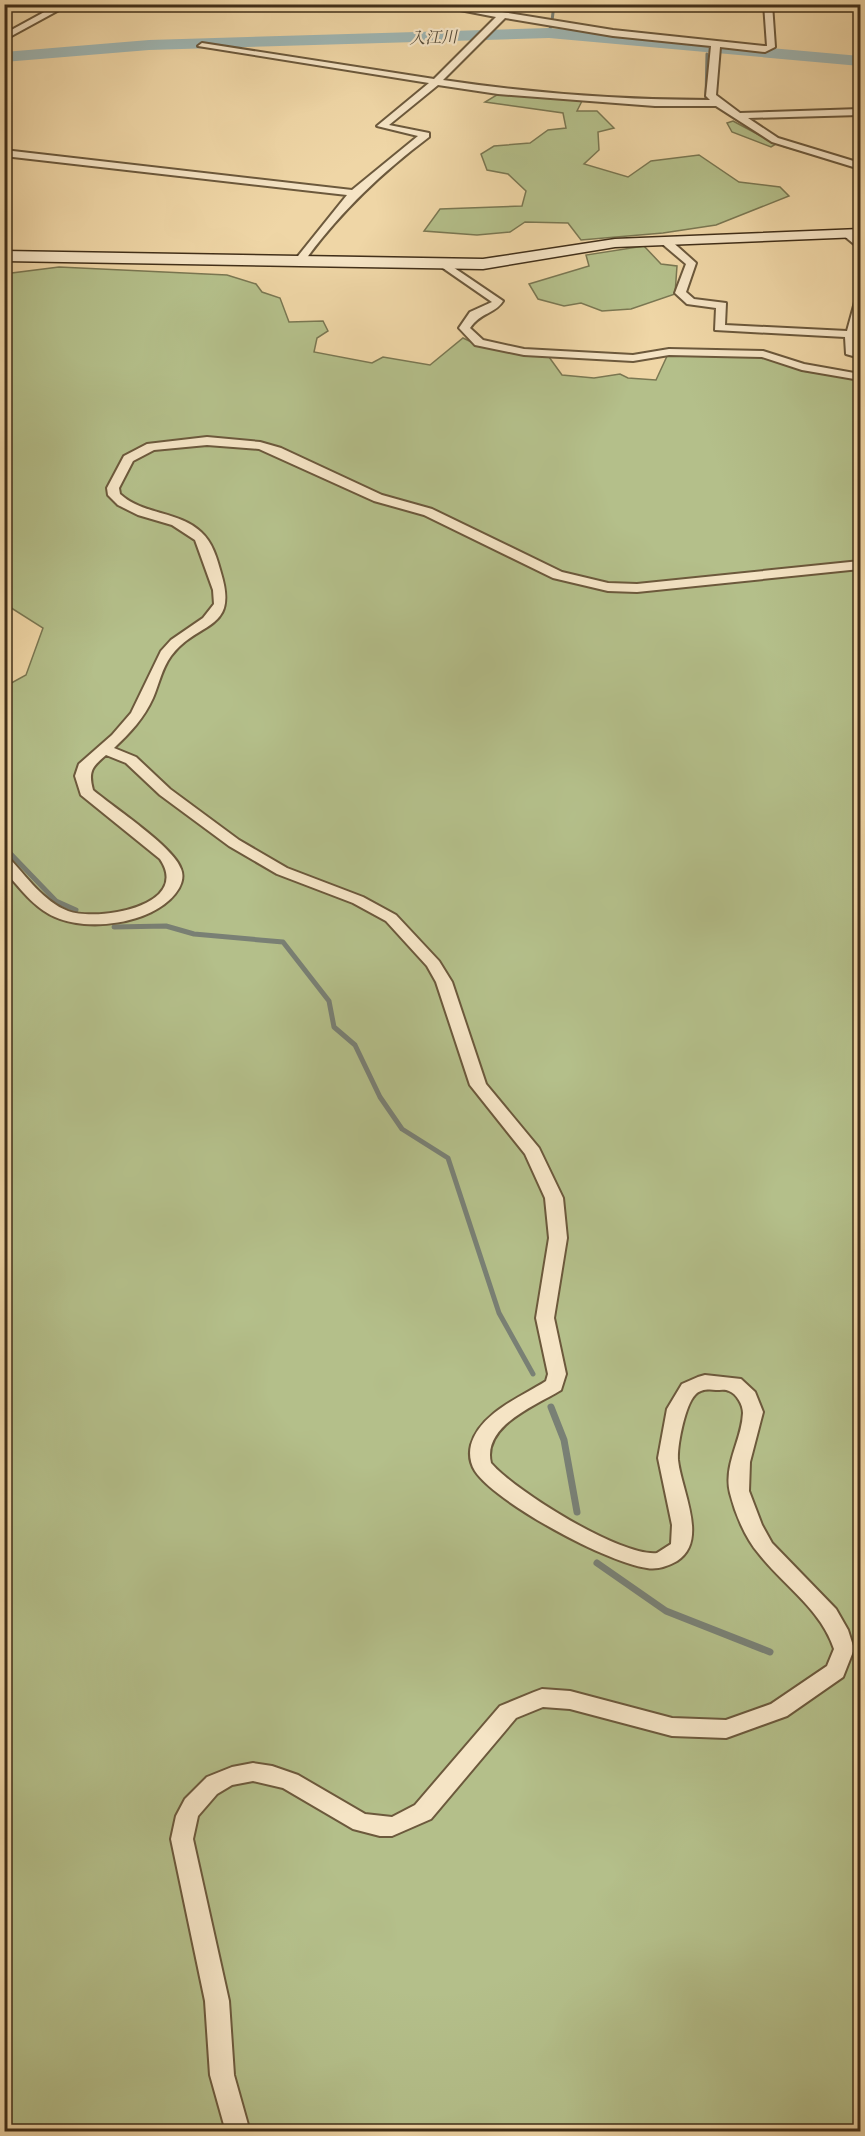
<svg xmlns="http://www.w3.org/2000/svg" width="865" height="2136" font-family="'IM FELL Great Primer','Noto Serif JP',serif">
  <style>
    .green { fill: #b4bf8a; stroke: #7a7752; stroke-width: 1.5 }
    .lines { fill: none; stroke-linecap: round; stroke-linejoin: round }
    .stream-far2 { stroke: #798075; stroke-width: 3 }
    .stream-far1 { stroke: #798075; stroke-width: 5 }
    .stream { stroke: #798075; stroke-width: 7 }
    .river { fill: #9fb6b3; fill-rule: evenodd }
    .street-casing { stroke: #6c593c; stroke-width: 4 }
    .secondary-casing { stroke: #412f19; stroke-width: 3 }
    .street { fill: #f5e4c5; fill-rule: evenodd }
    .secondary { fill: #f5e4c5; fill-rule: evenodd }
    .labels { text-anchor: middle; stroke-width: 4.5; stroke-linejoin: round; paint-order: stroke }
    .far-water-label { font-size: 16px; font-style: italic; fill: #544a38; stroke: #f5e4c5 }
  </style>
  <rect width="100%" height="100%" fill="#efd6a6"/>
  <filter id="stains"><feTurbulence type="fractalNoise" baseFrequency=".00333" numOctaves="4"/><feColorMatrix values="0 0 0 0 .2 0 0 0 0 .09 0 0 0 0 .02 0 0 0 .5 -.17"/></filter>
  <radialGradient id="worn" r=".72"><stop offset=".6" stop-color="#630" stop-opacity="0"/><stop offset="1" stop-color="#630" stop-opacity=".3"/></radialGradient>
  <g class="green">
    <polygon points="500,93 583,99 577,111 597,111 614,128 598,132 599,150 584,164 628,177 651,161 699,155 739,182 780,187 789,196 716,225 663,233 581,240 568,223 525,222 510,232 477,235 424,231 440,209 522,206 526,191 508,174 487,170 481,154 494,146 530,143 548,130 566,128 563,113 485,102"/>
    <polygon points="733,121 776,144 771,147 732,132 727,123"/>
    <polygon points="644,246 661,264 677,266 675,294 631,309 602,311 581,303 564,306 538,299 529,284 589,266 586,255"/>
    <polygon points="59,267 227,275 256,284 262,292 280,298 289,322 323,321 328,331 317,338 314,352 372,363 383,357 430,365 463,338 482,347 549,357 562,375 594,378 620,374 628,378 656,380 668,354 762,356 803,371 860,380 860,2131 5,2131 4,687 26,675 43,628 5,604 4,274"/>
  </g>
  <g class="lines">
    <g class="stream-far2">
      <polyline points="552,21 554,4"/>
      <polyline points="549,33 551,25"/>
      <polyline points="707,54 706,98 715,104"/>
      <polyline points="725,111 768,138"/>
      <polyline points="784,146 830,159"/>
    </g>
    <g class="stream-far1">
      <polyline points="4,847 56,901 76,910"/>
      <polyline points="114,927 166,926 194,934 283,942 329,1001 334,1027 355,1045 380,1097 402,1129 448,1158 499,1313 533,1374"/>
    </g>
    <g class="stream">
      <polyline points="551,1407 564,1440 577,1512"/>
      <polyline points="597,1563 666,1611 770,1652"/>
    </g>
    <polygon class="river" points="549,28 860,56 860,66 549,38 149,50 4,62 4,52 149,40"/>
    <g class="street-casing">
      <g id="street">
        <polygon points="59,4 70,4 4,40 4,34"/>
        <path d="M429,4H452L613,30L764,46H767L764,4H772L775,47L765,52L720,47L716,95L740,113L860,109V115L748,118L778,138L860,163V169L772,142L716,106H655L498,94L438,85L389,125L429,133V137C380,174 339,213 303,263L299,264L294,261L347,195L4,156V150L352,190L418,136L377,126L429,83L198,46L202,43L434,79L496,17ZM505,18L613,36L711,46L706,96L710,100C621,100 531,93 443,80Z"/>
        <polygon points="843,231 851,231 860,241 860,249 843,235"/>
        <polygon points="660,238 668,238 696,263 686,292 694,299 726,303 725,325 847,331 855,302 860,299 856,350 860,352 860,358 846,354 845,337 715,330 716,308 687,304 675,293 686,264 660,242"/>
        <path d="M444,261L503,301C495,314 481,312 470,328L483,340L524,349L633,355L669,349L763,351L804,364L860,374V380L802,370L762,357L669,355L633,361L524,355L475,345L459,328L470,312L492,302L440,266L439,264Z"/>
        <path d="M207,437L260,442L281,448L382,495L432,509L562,572L608,583L637,584L860,561V569L637,592L608,591L553,578L424,515L374,501L259,449L207,445L154,450L133,461L119,488L120,494C143,515 179,511 201,532C213,543 217,559 221,573C239,632 198,620 171,656C162,668 159,684 153,698C144,718 130,733 114,748L136,757L170,789L239,840L287,868L363,897L396,915L439,961L452,982L486,1084L539,1148L563,1198L567,1238L554,1318L566,1374L561,1390C535,1406 482,1426 491,1463C515,1491 621,1557 657,1553L671,1544L672,1525L658,1458L667,1409L682,1384L698,1377L705,1375L741,1379L755,1392L763,1412L750,1462L749,1491L762,1525L772,1543L836,1609L848,1630L854,1649L843,1677L787,1716L726,1738L672,1736L570,1709L543,1707L516,1718L431,1819L392,1836H380L353,1829L283,1788L253,1781L232,1785L217,1794L198,1816L193,1839L229,2001L234,2075L250,2132H226L210,2075L205,2001L171,1839L176,1816L185,1799L207,1777L232,1767L253,1763L272,1766L298,1775L365,1814L392,1817L415,1805L500,1706L534,1692L542,1689L570,1691L672,1718L726,1720L771,1704L827,1666L834,1649C821,1609 784,1586 759,1554C745,1538 735,1513 730,1493C723,1465 742,1440 743,1413C743,1405 737,1394 729,1391C726,1389 720,1390 716,1390C709,1389 700,1389 695,1395C685,1405 677,1446 678,1460C681,1490 709,1541 677,1561C668,1566 657,1570 647,1568C608,1563 496,1503 475,1471C470,1463 469,1453 471,1445C480,1413 521,1397 546,1381L548,1374L536,1318L549,1238L545,1198L525,1154L470,1085L436,982L427,966L386,921L353,903L277,874L229,846L160,795L126,763L106,755C92,767 88,771 93,790C113,807 174,847 181,869C185,878 180,888 175,894C151,924 88,932 55,917C34,908 19,887 4,870V857L9,858C26,876 44,902 68,911C98,922 192,906 160,859L81,795L75,776L79,764L112,735L131,713L161,651L171,640L203,618L214,604L213,590L195,540L172,525L138,515L118,505L108,495L107,488L124,456L147,444Z"/>
      </g>
    </g>
    <g class="secondary-casing">
      <polygon id="secondary" points="860,229 860,237 615,247 483,269 4,261 4,251 483,259 615,239"/>
    </g>
    <use href="#street" class="street"/>
    <use href="#secondary" class="secondary"/>
  </g>
  <g class="labels">
    <g class="far-water-label">
      <text transform="translate(433 37) rotate(-2)" y="6">入江川</text>
    </g>
  </g>
  <rect width="865" height="2136" fill="none" stroke="#efd6a6" stroke-width="24"/>
  <rect x="6" y="6" width="853" height="2124" fill="none" stroke="#412f19" stroke-width="3"/>
  <rect x="12" y="12" width="841" height="2112" fill="none" stroke="#412f19" stroke-width="1.5"/>
  <rect width="100%" height="100%" filter="url(#stains)"/>
  <rect width="100%" height="100%" fill="url(#worn)"/>
</svg>
